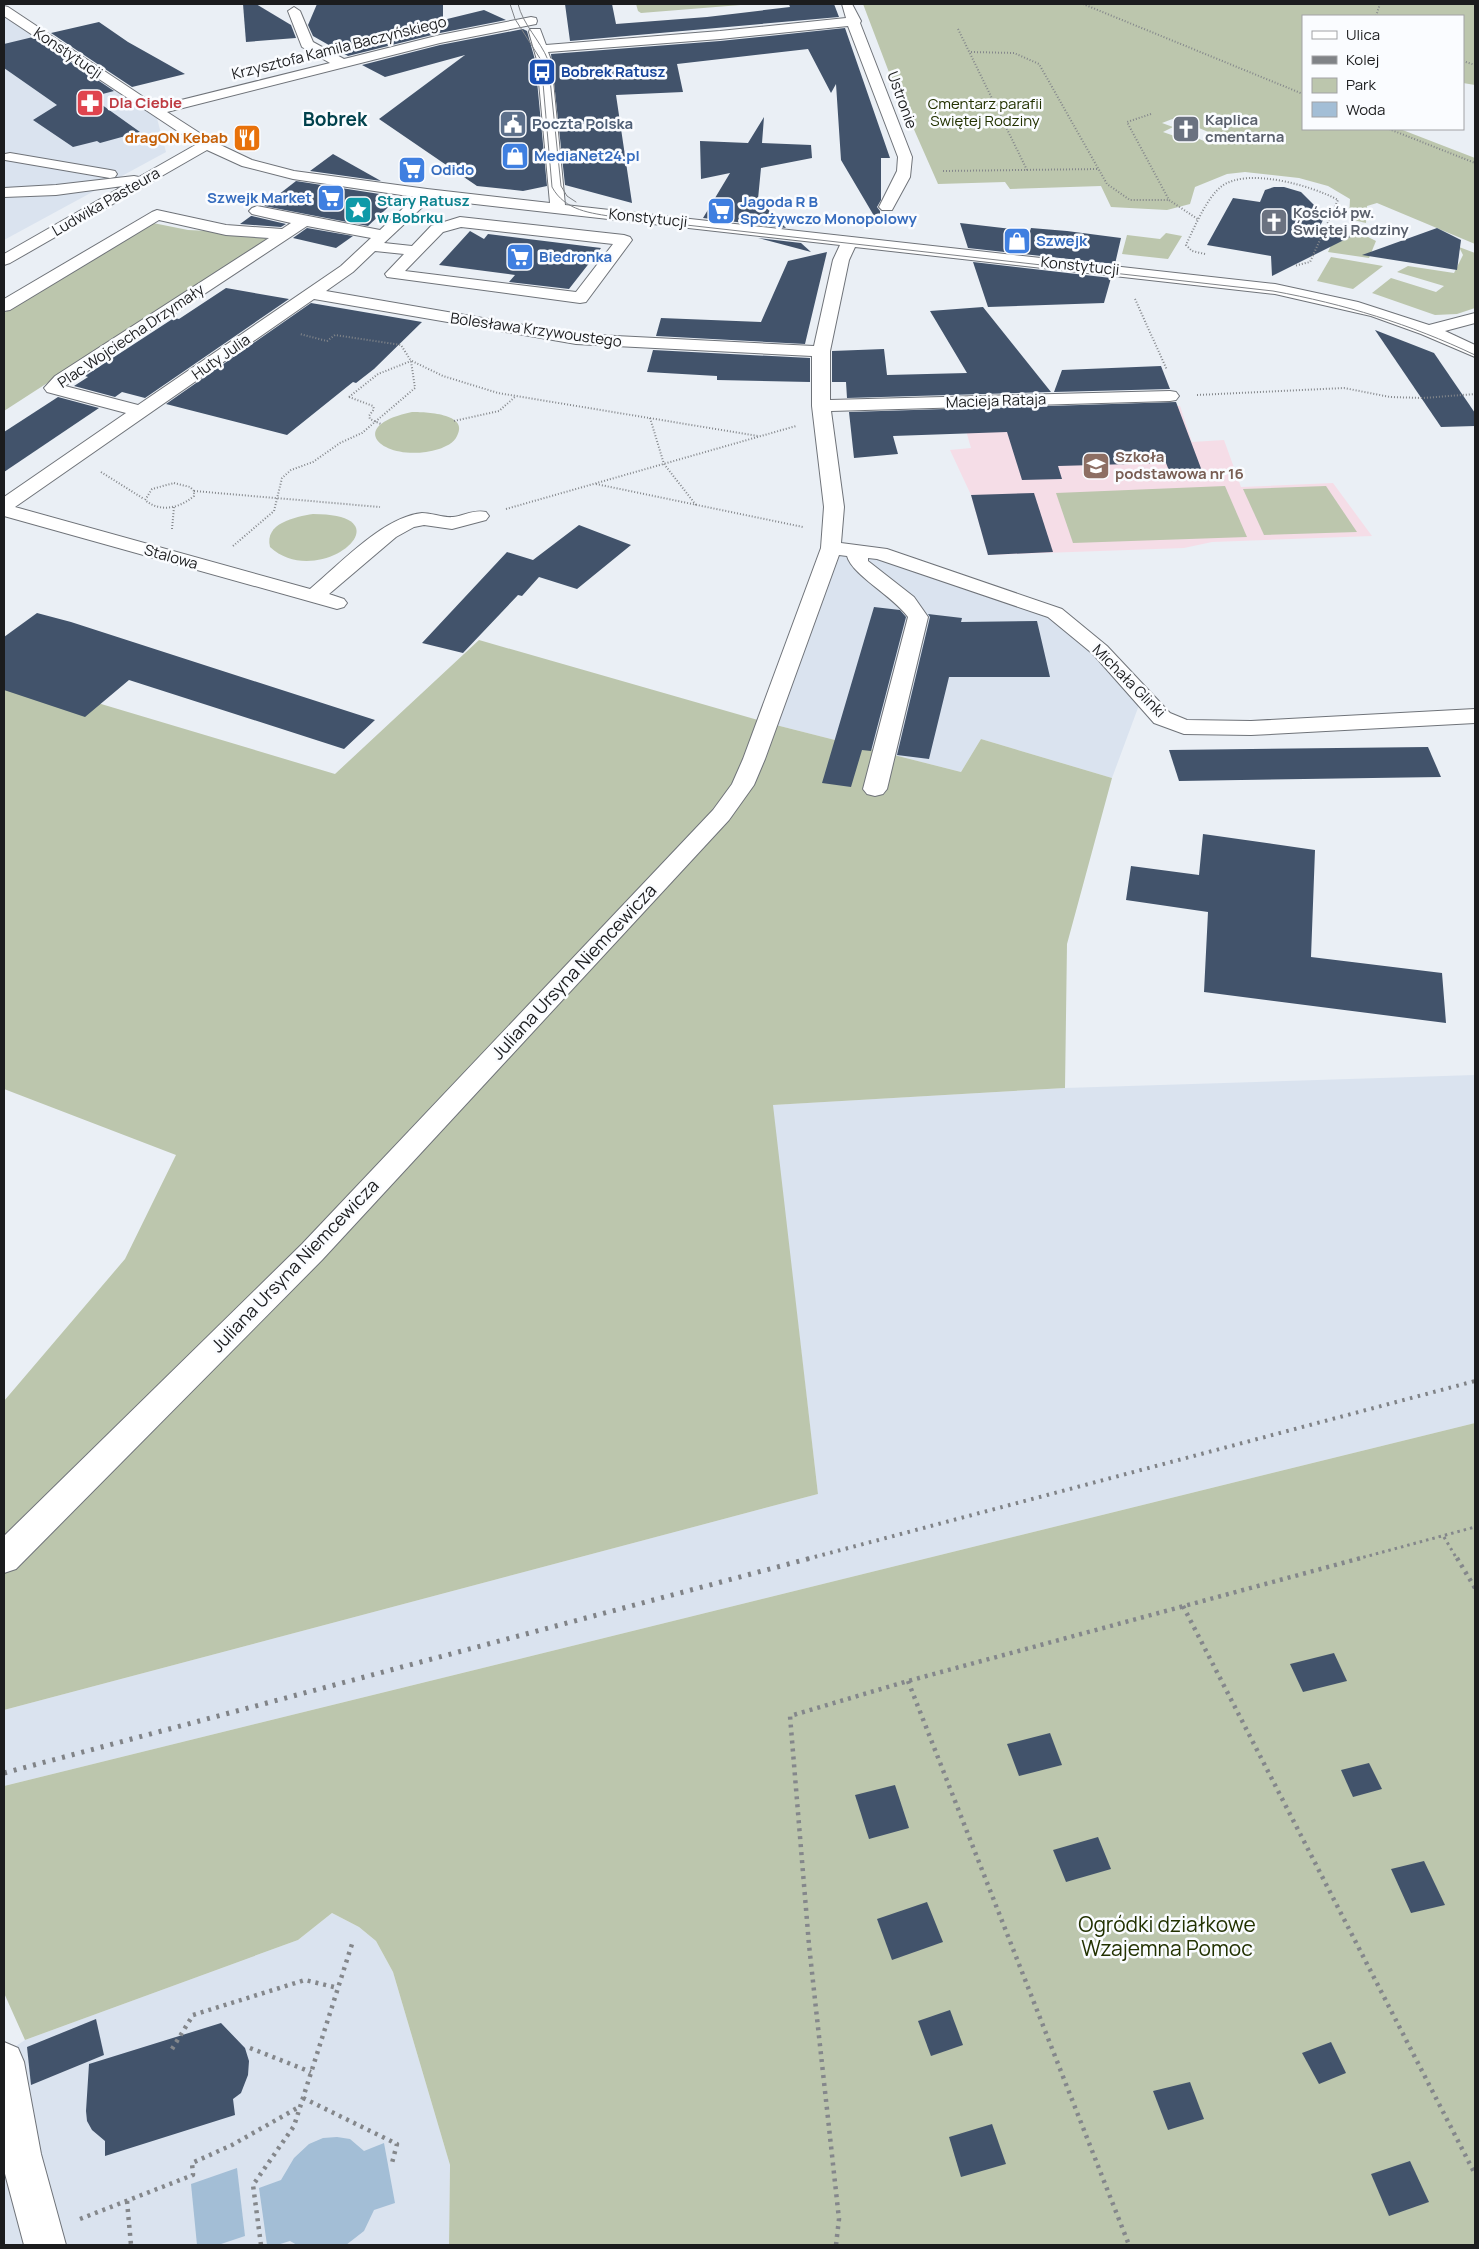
<svg xmlns="http://www.w3.org/2000/svg" width="1479" height="2249" font-family="Manrope,sans-serif">
  <style>
    .built { fill: #dae3ef }
    .education { fill: #f5dde7 }
    .green { fill: #bcc6ad; fill-rule: evenodd }
    .water { fill: #a3bed6 }
    .building { fill: #42536b }
    .lines { fill: none; stroke-linecap: round; stroke-linejoin: round }
    .minor-casing { stroke: #6f7379; stroke-width: 2 }
    .path-far2 { stroke: #84878b; stroke-width: 2; stroke-dasharray: 1 2; stroke-linecap: butt }
    .path-far1 { stroke: #84878b; stroke-width: 3; stroke-dasharray: 2.5 4; stroke-linecap: butt }
    .path { stroke: #84878b; stroke-width: 4.5; stroke-dasharray: 3 5; stroke-linecap: butt }
    .minor { fill: #fff; fill-rule: evenodd }
    .tram { stroke: #808387; stroke-width: 1 }
    .rail-far1 { stroke: #808387; stroke-width: 4; stroke-dasharray: 2.5 5.5; stroke-linecap: butt }
    .rail { stroke: #808387; stroke-width: 5; stroke-dasharray: 3 7; stroke-linecap: butt }
    .labels { text-anchor: middle; stroke-width: 5; stroke-linejoin: round; paint-order: stroke }
    .far-street-label { font-size: 15px; fill: #1b1c1e; stroke: #fafcff }
    .far-transit-label { font-size: 15px; font-weight: bold; fill: #164399; stroke: #fafcff; text-anchor: start }
    .far-health-label { font-size: 15px; font-weight: bold; fill: #be3a42; stroke: #fafcff; text-anchor: start }
    .far-park-label { font-size: 15px; fill: #223100; stroke: #fafcff }
    .far-worship-label { font-size: 15px; font-weight: bold; fill: #5b616d; stroke: #fafcff; text-anchor: start }
    .far-service-label { font-size: 15px; font-weight: bold; fill: #4e5e75; stroke: #fafcff; text-anchor: start }
    .far-food-label { font-size: 15px; font-weight: bold; fill: #c56008; stroke: #fafcff; text-anchor: end }
    .far-shop-label { font-size: 15px; font-weight: bold; fill: #366cbe; stroke: #fafcff; text-anchor: start }
    .far-culture-label { font-size: 15px; font-weight: bold; fill: #0d838f; stroke: #fafcff; text-anchor: start }
    .far-education-label { font-size: 15px; font-weight: bold; fill: #785e54; stroke: #fafcff; text-anchor: start }
    .street-label { font-size: 18px; fill: #1b1c1e; stroke: #fafcff }
    .far-district-label { font-size: 19px; font-weight: bold; fill: #01414c; stroke: #fafcff }
    .near-park-label { font-size: 21px; fill: #223100; stroke: #fafcff }
  </style>
  <rect width="100%" height="100%" fill="#eaeff5"/>
  <g class="built">
    <polygon points="4,10 155,111 166,152 4,240"/>
    <polygon points="831,548 880,553 1055,613 1142,697 1112,778 981,739 961,772 768,723"/>
    <polygon points="1475,1075 1475,1423 4,1786 4,1710 818,1494 772,1105 1065,1088"/>
    <polygon points="332,1913 359,1927 376,1941 393,1972 450,2165 449,2245 4,2245 4,2054 25,2040 298,1940"/>
  </g>
  <polygon class="education" points="1180,406 1192,442 1224,440 1241,487 1333,483 1372,536 1212,542 1184,548 988,555 971,495 950,450 971,448 961,413"/>
  <g class="green">
    <polygon points="636,4 753,4 641,13 638,11"/>
    <path d="M863,4H1475V85L1463,83V16H1303V129H1400L1475,158V244L1377,203L1367,206L1366,223L1349,219L1350,199L1328,186L1299,178L1245,172L1227,174L1195,187L1190,204L1167,210L1111,207L1101,186L1010,189L1005,182L938,184L890,75ZM1175,118L1218,136L1204,141L1192,136L1183,139L1163,132L1173,127L1162,123Z"/>
    <polygon points="153,223 188,230 229,232 270,239 4,411 4,313"/>
    <polygon points="1348,232 1362,234 1376,241 1369,258 1328,252 1336,234"/>
    <polygon points="1166,233 1182,236 1168,259 1122,254 1127,235 1160,239"/>
    <polygon points="1459,247 1475,253 1475,308 1457,314 1435,315 1372,293 1391,278 1436,292 1444,286 1397,272 1408,266 1454,273 1463,255"/>
    <polygon points="1331,257 1383,266 1353,289 1317,281"/>
    <path d="M412,412C424,412 470,413 457,436C454,443 445,447 439,449C387,465 340,427 412,412Z"/>
    <polygon points="1225,486 1247,537 1073,543 1056,493"/>
    <polygon points="1326,486 1357,532 1264,535 1243,489"/>
    <path d="M313,514C412,514 318,592 270,547C264,523 295,517 313,514Z"/>
    <polygon points="479,640 768,723 961,772 981,739 1112,778 1067,944 1065,1088 773,1105 818,1494 4,1710 4,1401 125,1259 176,1155 4,1089 4,675 335,774"/>
    <polygon points="1475,1423 1475,2245 449,2245 450,2165 393,1972 376,1941 359,1927 332,1913 298,1940 25,2040 4,1993 4,1786"/>
  </g>
  <g class="water">
    <polygon points="337,2137 350,2139 364,2151 384,2143 395,2203 374,2210 364,2231 346,2245 297,2245 290,2241 277,2245 267,2245 259,2188 281,2180 294,2158 309,2144 323,2138"/>
    <polygon points="237,2168 245,2236 218,2245 197,2245 191,2184"/>
  </g>
  <g class="building">
    <polygon points="243,4 256,4 291,25 296,38 246,42"/>
    <polygon points="317,4 443,4 443,20 484,10 506,20 440,33 348,56 313,36 308,25"/>
    <polygon points="565,4 612,4 616,24 707,17 790,7 789,4 834,4 839,17 570,41"/>
    <polygon points="99,22 128,42 185,74 132,87 51,33"/>
    <polygon points="845,28 890,158 881,158 881,200 877,207 880,211 880,226 841,160 836,84 831,93 808,49 677,64 683,92 616,95 632,203 565,185 551,54 720,41"/>
    <polygon points="523,29 527,31 535,60 547,186 523,191 477,186 379,119 465,55 385,77 362,65 440,45"/>
    <polygon points="33,37 114,91 91,97 140,132 100,143 97,141 73,147 33,120 57,105 4,68 4,44"/>
    <polygon points="764,117 762,143 811,145 812,158 761,168 758,199 786,228 703,218 730,173 701,179 700,141 748,143"/>
    <polygon points="333,154 381,181 310,171"/>
    <polygon points="296,181 399,197 368,226 264,206"/>
    <polygon points="1274,187 1284,187 1301,192 1325,216 1318,230 1354,235 1272,276 1271,256 1207,245 1233,198 1260,202 1265,190"/>
    <polygon points="251,216 252,216 286,224 281,227 240,224"/>
    <polygon points="960,223 1030,231 1031,228 1067,231 1121,238 1115,264 968,248"/>
    <polygon points="307,228 353,236 336,248 293,238"/>
    <polygon points="1437,228 1461,240 1457,270 1362,255"/>
    <polygon points="470,231 484,239 488,234 601,248 569,289 509,282 515,275 439,265"/>
    <polygon points="758,238 801,243 811,252"/>
    <polygon points="827,252 805,344 656,336 661,318 761,322 788,261"/>
    <polygon points="973,262 1111,278 1104,303 988,307"/>
    <polygon points="226,288 289,299 145,398 122,392 115,397 74,386 88,377 85,376 174,318 179,319"/>
    <polygon points="311,303 422,322 374,369 356,383 353,382 287,435 166,404"/>
    <polygon points="983,307 1051,392 847,398 846,382 832,382 832,351 884,349 887,375 967,373 930,311"/>
    <polygon points="1375,330 1434,353 1475,413 1475,426 1441,427"/>
    <polygon points="653,350 810,358 810,382 717,380 717,376 647,372"/>
    <polygon points="1161,366 1170,389 1054,392 1062,370"/>
    <polygon points="58,397 99,408 4,472 4,432"/>
    <polygon points="1176,402 1202,471 1170,473 1166,463 1058,466 1062,479 1022,480 1007,432 893,436 898,454 854,458 849,412"/>
    <polygon points="1034,493 1053,552 988,555 971,495"/>
    <polygon points="579,525 631,545 577,589 539,577 522,596 518,595 463,653 422,643 507,552 533,560"/>
    <polygon points="874,607 900,610 906,617 871,751 862,750 851,787 822,783"/>
    <polygon points="37,613 71,622 375,720 344,749 129,680 85,717 4,690 4,637"/>
    <polygon points="928,614 962,618 961,622 1037,621 1050,677 949,677 929,759 897,755 930,617"/>
    <polygon points="1428,747 1441,777 1179,781 1169,750"/>
    <polygon points="1203,834 1315,850 1311,957 1442,973 1446,1023 1204,992 1208,912 1126,900 1131,866 1199,875"/>
    <polygon points="1334,1653 1347,1681 1303,1692 1290,1664"/>
    <polygon points="1050,1733 1062,1765 1019,1776 1007,1744"/>
    <polygon points="1369,1763 1382,1789 1353,1797 1341,1770"/>
    <polygon points="895,1785 909,1828 869,1839 855,1795"/>
    <polygon points="1098,1837 1111,1869 1066,1882 1053,1850"/>
    <polygon points="1424,1861 1445,1905 1411,1913 1391,1869"/>
    <polygon points="927,1902 943,1942 892,1960 877,1919"/>
    <polygon points="950,2010 963,2045 931,2056 918,2021"/>
    <polygon points="96,2019 104,2055 31,2085 27,2047"/>
    <polygon points="221,2023 245,2048 249,2061 248,2075 241,2093 233,2099 235,2115 105,2156 105,2141 92,2130 87,2121 86,2111 89,2064"/>
    <polygon points="1331,2042 1346,2073 1319,2084 1302,2053"/>
    <polygon points="1190,2082 1204,2119 1168,2130 1153,2091"/>
    <polygon points="992,2124 1006,2164 961,2177 949,2137"/>
    <polygon points="1410,2161 1429,2202 1389,2216 1371,2174"/>
  </g>
  <g class="lines">
    <g class="minor-casing">
      <g id="minor">
        <path d="M842,4H852L861,21L860,23L912,157L910,177L892,210H882L879,207L897,171L898,157L848,26L720,39L548,52L551,60L565,205L1275,284L1358,302L1429,325L1475,313V323L1445,331L1475,345V357L1421,334L1371,316L1275,294L855,247L849,260L830,351V400L1170,391L1176,392L1179,396L1176,400L1170,401L831,411L844,507L841,543L887,549L1062,609L1107,646L1170,713L1187,720L1251,721L1475,709V723L1251,735L1184,734L1154,723L1093,654L1048,617L877,559L868,558V561L914,597L928,617L887,789L883,794L875,796L867,794L863,789L908,617C893,596 852,575 847,556L839,555L765,759L754,785L729,820L322,1260L16,1569L4,1573V1536L302,1244L713,810L732,784L743,759L821,548L824,507L812,406V356L576,344L314,299L15,507L310,589C340,564 383,517 422,513C432,513 443,518 453,517C464,516 474,509 486,512L489,516L486,520L452,529L424,525L414,527L396,537L329,594L344,599L347,603L344,607L337,609L4,516V497L126,413L47,392L44,388L55,376L269,238L226,235L159,220L10,310L4,311V299L152,212L157,210L226,225L282,229L291,223L252,214L249,211L252,208L257,206L380,230L415,197L293,179L242,166L207,150L10,263L4,265V254L123,186L56,195L4,197V188L56,185L134,176L139,177L197,144L4,16V6L8,7L157,106L330,63L302,47L288,11L294,7L300,11L313,42L344,59L440,35L531,17L536,18L537,21L536,24L440,43L167,112L212,141L252,160L294,171L427,189L550,203L537,60L529,32L530,29H540L546,45L720,31L846,18ZM431,199L840,245L833,260L814,346L576,334L326,291L353,272L375,251L404,254L385,274L387,277L580,303L586,302L632,240L630,237L624,235L460,217L431,226L412,246L384,243ZM307,226L371,238L341,266L138,405L65,386ZM461,227L613,244L576,292L405,271L443,232Z"/>
        <polygon points="10,153 110,170 115,171 117,174 115,177 110,178 5,160 5,154"/>
        <polygon points="4,2042 18,2048 24,2062 41,2154 66,2245 24,2245 4,2170"/>
      </g>
    </g>
    <g class="path-far2">
      <polyline points="1083,4 1303,94"/>
      <polyline points="1376,16 1380,4"/>
      <polyline points="958,29 1027,170"/>
      <polyline points="971,52 1014,53 1039,64 1107,184 1130,200 1169,200"/>
      <polyline points="1463,61 1475,65"/>
      <polyline points="1151,114 1127,122 1169,200 1199,220"/>
      <polyline points="1389,129 1475,163"/>
      <polyline points="943,171 1099,169"/>
      <path d="M1205,254L1192,251L1186,245C1194,228 1207,197 1222,186C1248,167 1313,186 1338,200L1310,262L1294,266"/>
      <polyline points="1135,299 1167,370"/>
      <polyline points="412,361 443,376 498,393 758,436"/>
      <polyline points="1197,395 1344,388 1390,397 1423,398 1475,394"/>
      <polyline points="349,397 378,374 411,361"/>
      <polyline points="349,397 373,406 374,409 369,416 370,419 381,424"/>
      <polyline points="650,418 664,464 696,505"/>
      <polyline points="454,421 499,411 516,396"/>
      <polyline points="101,472 144,499"/>
      <path d="M174,483L190,487L194,491V496C180,508 160,513 145,500L152,489Z"/>
      <polyline points="596,484 803,527"/>
      <polyline points="194,491 380,507"/>
      <polyline points="506,509 796,426"/>
      <polyline points="172,529 174,507"/>
      <polyline points="233,546 274,511 282,478 291,470 313,462 340,443 362,433 415,388 411,361 401,345 335,335 327,341 300,334"/>
    </g>
    <g class="path-far1">
      <polyline points="1444,1537 1457,1559"/>
      <polyline points="1357,1559 1475,1527"/>
    </g>
    <g class="path">
      <polyline points="1457,1558 1475,1588"/>
      <polyline points="1183,1606 1475,2174"/>
      <polyline points="908,1681 1129,2245"/>
      <polyline points="250,2048 311,2072"/>
      <polyline points="172,2049 193,2015 305,1980 338,1988"/>
      <polyline points="303,2098 397,2144 392,2163"/>
      <polyline points="127,2201 131,2245"/>
      <polyline points="80,2219 193,2175 192,2163 232,2145 299,2107"/>
      <polyline points="261,2245 253,2185 294,2126 352,1944"/>
      <polyline points="836,2245 839,2219 809,1945 790,1716 908,1681 1361,1558"/>
    </g>
    <use href="#minor" class="minor"/>
    <g class="tram">
      <path d="M510,4L515,19L541,60L552,187C565,211 591,213 615,217L1273,291C1344,304 1410,324 1475,355"/>
      <path d="M518,4C523,25 540,40 548,60L561,186L567,196L576,202"/>
    </g>
    <polyline class="rail-far1" points="807,1559 1475,1381"/>
    <polyline class="rail" points="4,1773 811,1558"/>
  </g>
  <defs>
    <g id="bus-square" transform="scale(1.4375)"><rect x="-9" y="-9" width="18" height="18" rx="4" fill="#1a4fb4" stroke="#fafcff"/><path d="M-5-6H5V4H4V6H2V4H-2V6H-4V4H-5ZM-3.5-4V0h7V-4ZM-3.5 1.2v1.5H-2V1.2ZM2 1.2v1.5H3.5V1.2Z" fill="#fff"/></g>
    <g id="pharmacy-square" transform="scale(1.4375)"><rect x="-9" y="-9" width="18" height="18" rx="4" fill="#e0444e" stroke="#fafcff"/><path d="M-2-6h4v4h4v4h-4v4h-4v-4h-4v-4h4Z" fill="#fff"/></g>
    <g id="civic-square" transform="scale(1.4375)"><rect x="-9" y="-9" width="18" height="18" rx="4" fill="#5c6f8a" stroke="#fafcff"/><path d="M-.6-6.5H3V-4.5H.6V-3L4-1V1h2V6H-6V1h2V-1L-.6-3ZM-1.2 2.5V6h2.4V2.5Z" fill="#fff"/></g>
    <g id="church-square" transform="scale(1.4375)"><rect x="-9" y="-9" width="18" height="18" rx="4" fill="#6b7280" stroke="#fafcff"/><path d="M-1.2-6h2.4v3.5h3.3v2.4h-3.3V6h-2.4V-.1h-3.3v-2.4h3.3Z" fill="#fff"/></g>
    <g id="restaurant-square" transform="scale(1.4375)"><rect x="-9" y="-9" width="18" height="18" rx="4" fill="#e8710a" stroke="#fafcff"/><path d="M-5-6h1v4h1v-4h1v4h1v-4h1v5L-1.5 .5V6h-2V.5L-5-1ZM5-6V6H3V1.5H1.5Q1.5-4 5-6Z" fill="#fff"/></g>
    <g id="shop-square" transform="scale(1.4375)"><rect x="-9" y="-9" width="18" height="18" rx="4" fill="#3f7fe0" stroke="#fafcff"/><path d="M-5-2.5h2.3a2.7 3.5 0 0 1 5.4 0H5L5.5 6h-11ZM-1.5-2.5h3a1.5 2.3 0 0 0-3 0Z" fill="#fff"/></g>
    <g id="supermarket-square" transform="scale(1.4375)"><rect x="-9" y="-9" width="18" height="18" rx="4" fill="#3f7fe0" stroke="#fafcff"/><path d="M-6-5.5h2.5l.6 2H6L4.5 2H-2.5L-4.4-4H-6ZM-1.5 3.2a1.3 1.3 0 1 0 .1 0ZM3 3.2a1.3 1.3 0 1 0 .1 0Z" fill="#fff"/></g>
    <g id="sight-square" transform="scale(1.4375)"><rect x="-9" y="-9" width="18" height="18" rx="4" fill="#0f9aa8" stroke="#fafcff"/><path d="M0-6L1.8-2.2L6-1.7L2.9 1.2L3.7 5.4L0 3.3L-3.7 5.4L-2.9 1.2L-6-1.7L-1.8-2.2Z" fill="#fff"/></g>
    <g id="school-square" transform="scale(1.4375)"><rect x="-9" y="-9" width="18" height="18" rx="4" fill="#8d6e63" stroke="#fafcff"/><path d="M0-5L7-2L0 1L-7-2ZM-4 1L0 2.5L4 1V4Q0 6-4 4Z" fill="#fff"/></g>
  </defs>
  <g fill-rule="evenodd">
    <use href="#bus-square" x="542" y="72"/>
    <use href="#pharmacy-square" x="90" y="103"/>
    <use href="#civic-square" x="513" y="124"/>
    <use href="#church-square" x="1186" y="129"/>
    <use href="#restaurant-square" x="247" y="138"/>
    <use href="#shop-square" x="515" y="156"/>
    <use href="#supermarket-square" x="412" y="170"/>
    <use href="#supermarket-square" x="331" y="198"/>
    <use href="#sight-square" x="358" y="210"/>
    <use href="#supermarket-square" x="721" y="211"/>
    <use href="#church-square" x="1274" y="222"/>
    <use href="#shop-square" x="1017" y="241"/>
    <use href="#supermarket-square" x="520" y="257"/>
    <use href="#school-square" x="1096" y="466"/>
  </g>
  <g class="labels">
    <g class="far-street-label">
      <text transform="translate(339 48) rotate(-14)" y="5">Krzysztofa Kamila Baczyńskiego</text>
      <text transform="translate(68 53) rotate(34)" y="5">Konstytucji</text>
      <text transform="translate(902 100) rotate(70)" y="5">Ustronie</text>
      <text transform="translate(106 202) rotate(-30)" y="5">Ludwika Pasteura</text>
      <text transform="translate(648 218) rotate(6)" y="5">Konstytucji</text>
      <text transform="translate(1080 266) rotate(6)" y="5">Konstytucji</text>
      <text transform="translate(536 330) rotate(8)" y="5">Bolesława Krzywoustego</text>
      <text transform="translate(131 336) rotate(-34)" y="5">Plac Wojciecha Drzymały</text>
      <text transform="translate(221 357) rotate(-35)" y="5">Huty Julia</text>
      <text transform="translate(996 401) rotate(-2)" y="5">Macieja Rataja</text>
      <text transform="translate(171 557) rotate(16)" y="5">Stalowa</text>
      <text transform="translate(1129 681) rotate(45)" y="5">Michała Glinki</text>
    </g>
    <g class="far-transit-label">
      <text x="561" y="77">Bobrek Ratusz</text>
    </g>
    <g class="far-health-label">
      <text x="109" y="108">Dla Ciebie</text>
    </g>
    <g class="far-park-label">
      <text x="985" y="109">Cmentarz parafii<tspan x="985" dy="17">Świętej Rodziny</tspan></text>
    </g>
    <g class="far-worship-label">
      <text x="1205" y="125">Kaplica<tspan x="1205" dy="17">cmentarna</tspan></text>
      <text x="1293" y="218">Kościół pw.<tspan x="1293" dy="17">Świętej Rodziny</tspan></text>
    </g>
    <g class="far-service-label">
      <text x="532" y="129">Poczta Polska</text>
    </g>
    <g class="far-food-label">
      <text x="228" y="143">dragON Kebab</text>
    </g>
    <g class="far-shop-label">
      <text x="534" y="161">MediaNet24.pl</text>
      <text x="431" y="175">Odido</text>
      <text x="312" y="203" text-anchor="end">Szwejk Market</text>
      <text x="740" y="207">Jagoda R B<tspan x="740" dy="17">Spożywczo Monopolowy</tspan></text>
      <text x="1036" y="246">Szwejk</text>
      <text x="539" y="262">Biedronka</text>
    </g>
    <g class="far-culture-label">
      <text x="377" y="206">Stary Ratusz<tspan x="377" dy="17">w Bobrku</tspan></text>
    </g>
    <g class="far-education-label">
      <text x="1115" y="462">Szkoła<tspan x="1115" dy="17">podstawowa nr 16</tspan></text>
    </g>
    <g class="street-label">
      <text transform="translate(574 972) rotate(-47)" y="6">Juliana Ursyna Niemcewicza</text>
      <text transform="translate(295 1266) rotate(-46)" y="6">Juliana Ursyna Niemcewicza</text>
    </g>
    <g class="far-district-label">
      <text x="335" y="126">Bobrek</text>
    </g>
    <g class="near-park-label">
      <text x="1167" y="1932">Ogródki działkowe<tspan x="1167" dy="24">Wzajemna Pomoc</tspan></text>
    </g>
  </g>
  <rect width="1479" height="2249" fill="none" stroke="#1b1c1e" stroke-width="10"/>
  <rect x="1302" y="15" width="162" height="115" fill="#fafcff" stroke="#a1a2a5"/>
  <rect x="1312" y="31" width="25" height="8" fill="#ffffff" stroke="#a1a2a5"/>
  <text x="1346" y="40" font-size="15" fill="#1b1c1e">Ulica</text>
  <rect x="1312" y="56" width="25" height="8" fill="#808387" stroke="#a1a2a5"/>
  <text x="1346" y="65" font-size="15" fill="#1b1c1e">Kolej</text>
  <rect x="1312" y="78" width="25" height="15" fill="#bcc6ad" stroke="#a1a2a5"/>
  <text x="1346" y="90" font-size="15" fill="#1b1c1e">Park</text>
  <rect x="1312" y="102" width="25" height="15" fill="#a3bed6" stroke="#a1a2a5"/>
  <text x="1346" y="115" font-size="15" fill="#1b1c1e">Woda</text>
</svg>
